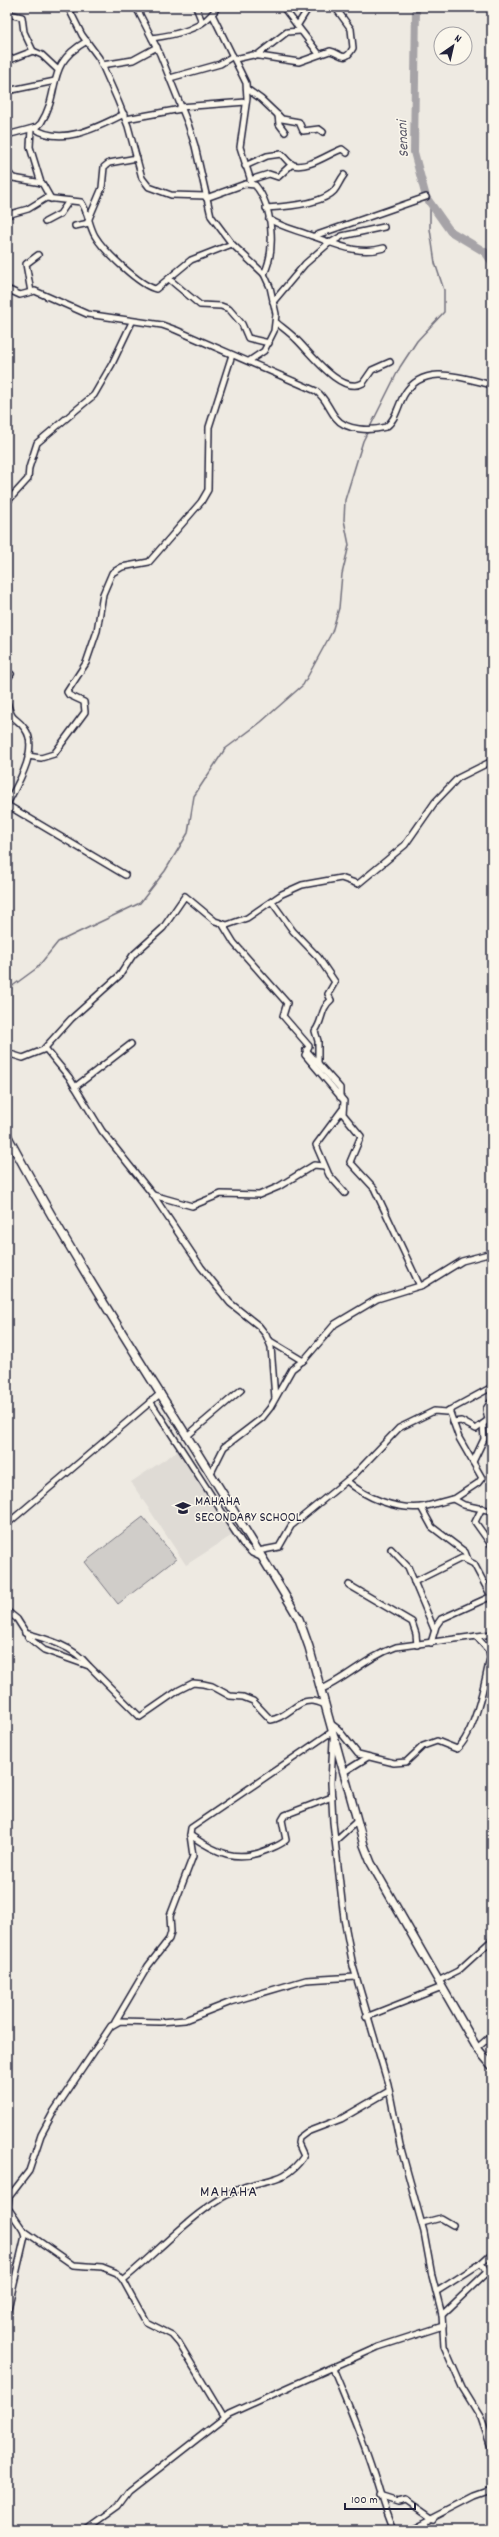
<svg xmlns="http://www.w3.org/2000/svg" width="499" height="2537" font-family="Dekko,sans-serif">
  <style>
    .built { fill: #dfdbd5 }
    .green { fill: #d0cdc9; stroke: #797882 }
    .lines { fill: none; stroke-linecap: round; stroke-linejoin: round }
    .stream { stroke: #716f7c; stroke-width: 1.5 }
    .river { stroke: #a6a3a7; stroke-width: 8 }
    .minor-casing { stroke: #22223b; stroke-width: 8 }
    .secondary-casing { stroke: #22223b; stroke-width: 10 }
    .minor { stroke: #fbf7ec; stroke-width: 5 }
    .secondary { stroke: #fbf7ec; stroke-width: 7 }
    .labels { text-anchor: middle; stroke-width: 3; stroke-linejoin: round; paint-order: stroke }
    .poi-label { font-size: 14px; fill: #22223b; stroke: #fbf7ec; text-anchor: start }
    .water-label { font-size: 15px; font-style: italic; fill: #575666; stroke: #fbf7ec }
    .quarter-label { font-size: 16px; letter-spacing: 1px; fill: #22223b; stroke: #fbf7ec }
  </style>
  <rect width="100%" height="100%" fill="#eeeae2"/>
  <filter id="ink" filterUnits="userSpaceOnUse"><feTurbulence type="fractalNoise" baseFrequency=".025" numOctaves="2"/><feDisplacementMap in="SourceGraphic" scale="8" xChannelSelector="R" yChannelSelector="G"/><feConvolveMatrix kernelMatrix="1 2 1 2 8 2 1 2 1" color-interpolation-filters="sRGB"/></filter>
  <g filter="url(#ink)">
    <polygon class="built" points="179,1450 234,1534 186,1565 131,1482"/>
    <polygon class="green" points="143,1517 176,1559 118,1604 85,1562"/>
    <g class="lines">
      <polyline class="stream" points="7,990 37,968 58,942 140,903 165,871 188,833 194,796 225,749 261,722 303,685 332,632 339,608 342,574 349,545 344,520 345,500 363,441 400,367 417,341 444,312 444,290 435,263 430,229 430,203"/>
      <polyline class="river" points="416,7 414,152 426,197 450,231 485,252 492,262"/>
      <g class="minor-casing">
        <g id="minor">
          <polyline points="8,7 9,14 22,17 24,32 33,51"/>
          <polyline points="68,7 82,35 99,58 118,101 128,126 142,178 149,187 171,195 206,196"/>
          <polyline points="136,7 160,54 188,124 195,146 211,216 232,244 264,274 270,287 276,314 274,331 264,351 249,361"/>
          <polyline points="196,7 202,22"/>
          <polyline points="283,7 319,54"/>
          <polyline points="212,14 246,83 247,98 240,147 252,184"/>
          <polyline points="297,26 309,7"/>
          <path d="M152,38C175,35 205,29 217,7"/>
          <polyline points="256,56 287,32 300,31"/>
          <path d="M235,59L253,55L299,62L330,51C341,53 344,64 353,48L351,29L335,7"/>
          <polyline points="7,61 33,51 42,55 58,70"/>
          <polyline points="102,65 133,60 157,47"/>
          <polyline points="170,78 220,64 233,56"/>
          <polyline points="247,89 261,99 282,119 299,122 303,131 319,129 323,132"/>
          <polyline points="7,91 55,81"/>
          <polyline points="180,107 246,102"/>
          <polyline points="278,115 279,124 285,132"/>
          <polyline points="126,119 181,109"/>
          <path d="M34,128C61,147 98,127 124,114"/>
          <polyline points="31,129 30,147 41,183"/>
          <path d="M7,135L37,127L41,123C62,90 44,65 87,41"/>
          <path d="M245,166L267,156L281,154C285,157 288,163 293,165C309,169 328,154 342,149L347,153"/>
          <polyline points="7,171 13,178 42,183 51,199"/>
          <polyline points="250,180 269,174 278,177 292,164"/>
          <path d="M206,198L245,184L255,185C273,206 276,250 264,274"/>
          <path d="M266,208C284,207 322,204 334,191C338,186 340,180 344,175"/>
          <path d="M7,215L28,209L46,198L81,202C88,211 89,226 95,236C104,251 140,286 156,289L191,260L232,244"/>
          <path d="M269,219C283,228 297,230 312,236C336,244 358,256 384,248"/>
          <polyline points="88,221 102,188 104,167 109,163 137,158"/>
          <polyline points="45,222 60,214 69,201"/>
          <polyline points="75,226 89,223"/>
          <polyline points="314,236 426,197"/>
          <polyline points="330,243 342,236 384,227"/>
          <polyline points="169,279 200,305 221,306 229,309 242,324 248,338 269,343"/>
          <path d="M7,289L20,295L35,291L87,314L162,325L176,330L316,391C326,398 328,408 336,418C346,431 371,431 386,427C396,420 398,405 404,395C423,362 463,378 492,385"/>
          <polyline points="31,292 26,264 38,255"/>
          <polyline points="273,302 305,264 329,243"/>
          <path d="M277,323C283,328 290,333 296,339C309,351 341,396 363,383L372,370L390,362"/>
          <polyline points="7,502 28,479 29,468 37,443 94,395 112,364 132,322"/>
          <polyline points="7,679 11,674"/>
          <path d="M7,702C13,724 15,715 25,729C40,749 16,787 7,804"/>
          <polyline points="28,756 41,758 54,754 85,712 84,702 69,695 67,692 86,663 97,631 103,594 112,573 122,567 149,562 201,502 208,490 209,427 232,355"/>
          <polyline points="7,805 125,875"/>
          <path d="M272,902L293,931L318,957L335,982L328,994L331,1000C320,1009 323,1021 315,1031L318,1041V1063"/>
          <polyline points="223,925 234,943 287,1003 283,1016 309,1046 305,1055 344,1101 343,1114 361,1136 350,1162 374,1188 420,1286"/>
          <polyline points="45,1048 69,1077 102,1131 153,1195 201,1267 230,1303 259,1326 266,1335 271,1347 275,1398"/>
          <polyline points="306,1050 340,1088 340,1097"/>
          <polyline points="7,1053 23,1058 43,1050 71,1019 120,975 133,955 163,928 185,896 215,921 227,925 247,918 282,894 302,885 341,878 358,884 405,845 435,802 458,778 492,761"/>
          <polyline points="75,1087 131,1044"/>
          <polyline points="342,1110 316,1145 329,1175 345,1193"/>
          <polyline points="153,1195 192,1206 221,1194 259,1195 278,1187 314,1165 324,1166"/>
          <polyline points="270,1341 303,1361"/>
          <polyline points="150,1401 243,1544 252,1553 263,1558"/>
          <polyline points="449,1410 459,1438 482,1478 478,1483 454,1499"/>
          <polyline points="453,1422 461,1421 476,1429 488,1420 486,1409 492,1400"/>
          <polyline points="187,1436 241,1390"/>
          <polyline points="473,1462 484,1439 483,1424"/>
          <polyline points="211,1473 224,1447 262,1418 270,1408 292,1369 305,1359 335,1324 377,1299 423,1285 462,1261 492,1253"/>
          <path d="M347,1481C366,1498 396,1510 422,1507C433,1505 443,1501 453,1499L464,1505L492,1511"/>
          <polyline points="421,1507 432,1527 465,1552 468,1560"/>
          <polyline points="482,1508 475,1522 492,1546"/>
          <polyline points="7,1524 161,1393"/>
          <polyline points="391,1549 408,1567 434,1629"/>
          <polyline points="258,1551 279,1547 291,1526 356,1473 399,1428 434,1411 446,1412 492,1387"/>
          <polyline points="414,1582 462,1558 474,1564 491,1596"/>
          <polyline points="349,1585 412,1622 416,1634 417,1645"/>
          <path d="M7,1611L17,1619L29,1638L44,1650L89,1666L140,1717L179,1690L193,1683L203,1684L212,1686L230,1696L243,1697L253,1701L271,1720C292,1717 299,1691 325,1705"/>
          <path d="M25,1633C47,1639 73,1646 88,1665"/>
          <polyline points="431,1643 436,1626 441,1619 492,1596"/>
          <path d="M320,1690C347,1678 367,1657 396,1647L492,1634"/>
          <path d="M330,1723L338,1729L358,1754L394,1763L406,1762L423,1746L437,1741L457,1749C475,1733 485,1681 490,1658L489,1651L476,1636"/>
          <polyline points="333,1740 331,1783 333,1822 344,1919 353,1966 388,2084 400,2145 424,2232 432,2276 442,2315 444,2346 462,2387 481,2418 492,2450"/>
          <polyline points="344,1772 368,1757"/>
          <path d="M190,1835C216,1853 237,1863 267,1850C274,1847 281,1845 286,1840L282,1820L285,1815L332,1797"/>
          <polyline points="336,1840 357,1821"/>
          <polyline points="438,1981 458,1971 492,1940"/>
          <polyline points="366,2017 442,1987"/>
          <polyline points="115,2022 148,1966 169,1939 171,1932 170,1916 193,1856 190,1835 191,1828 333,1731"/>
          <polyline points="477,2048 492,2035"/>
          <polyline points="422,2223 441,2218 453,2225"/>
          <polyline points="23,2230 73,2265 102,2267 117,2273 123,2280 146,2322 172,2335 179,2343 224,2418"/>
          <path d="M123,2280C158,2252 202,2202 244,2187C271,2178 286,2182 304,2156L298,2143L299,2138L307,2132L341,2119L389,2091"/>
          <polyline points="436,2292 480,2264"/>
          <polyline points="7,2313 25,2236 23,2230 8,2208 9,2197 29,2171 41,2135 54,2111 111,2026 120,2021 160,2022 185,2020 231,2002 306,1980 356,1977"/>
          <polyline points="442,2315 487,2272 481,2263 492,2253"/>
          <path d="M333,2368C347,2402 362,2436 373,2471C380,2492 384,2511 393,2530"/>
          <polyline points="379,2496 398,2502 406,2500 433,2519"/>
          <polyline points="86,2530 118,2507 129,2492 229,2414 378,2347 443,2326"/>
          <polyline points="409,2530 475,2496 492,2490"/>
        </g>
      </g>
      <g class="secondary-casing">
        <path id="secondary" d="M7,1135C95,1301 204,1456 299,1619L309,1647L364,1845L371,1863L477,2048L492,2066"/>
      </g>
      <use href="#minor" class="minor"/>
      <use href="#secondary" class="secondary"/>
    </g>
  </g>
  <defs>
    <g id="school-bare" transform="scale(1.2)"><path d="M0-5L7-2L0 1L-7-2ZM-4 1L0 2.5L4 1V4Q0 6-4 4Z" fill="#22223b" stroke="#fbf7ec" stroke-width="2.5" paint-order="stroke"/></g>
  </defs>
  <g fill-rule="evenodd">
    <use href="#school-bare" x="183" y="1508"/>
  </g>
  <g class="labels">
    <g class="poi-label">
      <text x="195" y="1505">MAHAHA<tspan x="195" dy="16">SECONDARY SCHOOL</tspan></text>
    </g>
    <g class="water-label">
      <text transform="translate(402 139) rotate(-93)" y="5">Senani</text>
    </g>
    <g class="quarter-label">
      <text x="229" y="2196">MAHAHA</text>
    </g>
  </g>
  <rect width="499" height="2537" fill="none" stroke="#fbf7ec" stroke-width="24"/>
  <rect x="12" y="12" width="475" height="2513" fill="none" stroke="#22223b" stroke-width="1.5" filter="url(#ink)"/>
  <g transform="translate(453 46) rotate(34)"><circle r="19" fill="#fbf7ec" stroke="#a4a2a5"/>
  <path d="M0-3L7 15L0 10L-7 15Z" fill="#22223b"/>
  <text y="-6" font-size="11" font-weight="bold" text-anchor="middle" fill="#22223b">N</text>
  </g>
  <path d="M345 2503v6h70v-6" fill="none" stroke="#22223b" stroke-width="2"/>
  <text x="351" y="2503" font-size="12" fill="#22223b" stroke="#fbf7ec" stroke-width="3" paint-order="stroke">100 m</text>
</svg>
